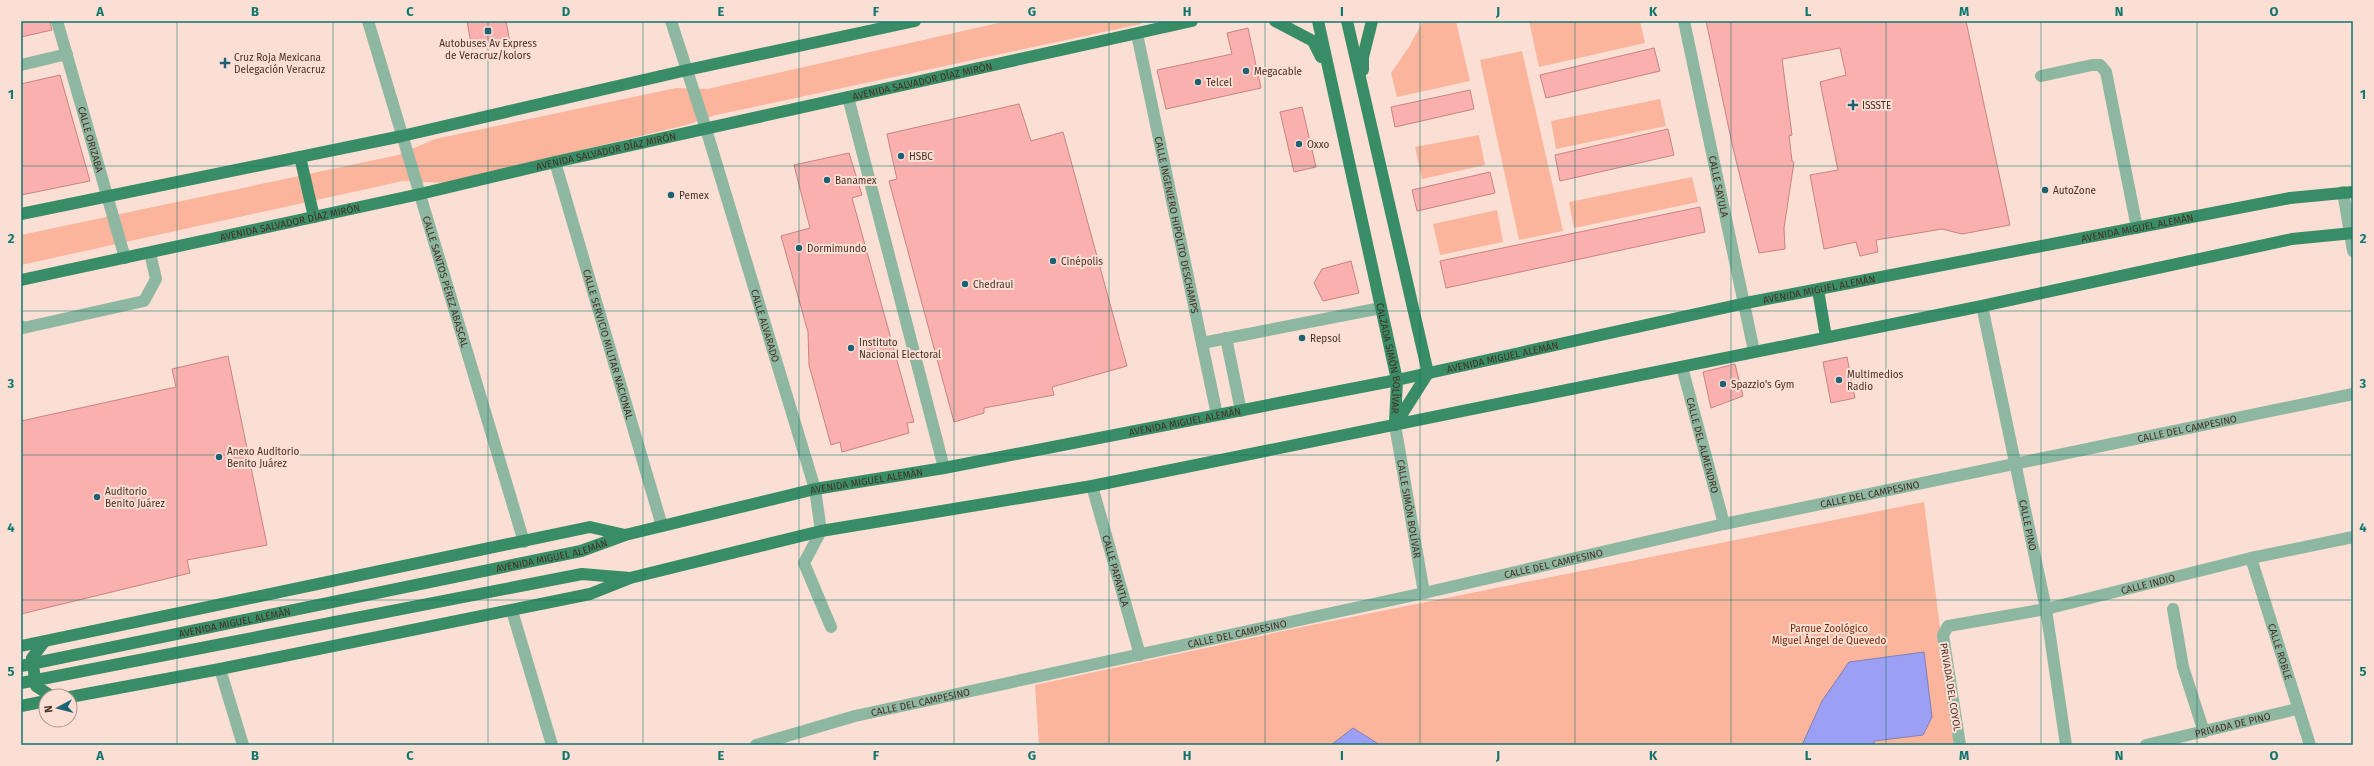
<svg xmlns="http://www.w3.org/2000/svg" width="2374" height="766" font-family="'Fira Sans',sans-serif">
  <style>
    .green { fill: #fab59c }
    .water { fill: #9ca0f4; stroke: #837eb6 }
    .building { fill: #fab1ae; stroke: #c88382 }
    .lines { fill: none; stroke-linecap: round; stroke-linejoin: round }
    .minor { stroke: #8eb7a1; stroke-width: 12 }
    .major { stroke: #388d67; stroke-width: 12 }
    .grid { fill: none; stroke: #0f766e; stroke-width: 1; stroke-opacity: 0.55 }
    .poi-dot { fill: #1e6174; stroke: #fbdfd5; stroke-width: 1.5 }
    .labels { text-anchor: middle; stroke-width: 4; stroke-linejoin: round; paint-order: stroke }
    .poi-label { font-size: 10px; fill: #482e24; stroke: #fbdfd5; text-anchor: start }
    .street-label { font-size: 10px; fill: #482e24; stroke: #fbdfd5 }
    .park-label { font-size: 10px; fill: #762600; stroke: #fbdfd5 }
    .neatline { fill: none; stroke: #0f766e; stroke-width: 1.5 }
    .grid-label { font-size: 13px; text-anchor: middle; font-weight: bold; fill: #0f766e }
  </style>
  <rect width="100%" height="100%" fill="#fbdfd5"/>
  <g class="green">
    <polygon points="1007,21 1140,21 1141,24 716,115 686,125 445,183 403,181 21,265 21,235 398,155 435,139 676,88 707,89"/>
    <polygon points="1423,21 1456,21 1470,81 1397,97 1391,73 1409,47"/>
    <polygon points="1529,21 1640,21 1645,43 1539,67"/>
    <polygon points="1522,51 1563,231 1519,240 1480,60"/>
    <polygon points="1660,99 1666,126 1556,149 1551,121"/>
    <polygon points="1479,135 1485,165 1422,179 1415,147"/>
    <polygon points="1692,177 1698,202 1574,228 1569,202"/>
    <polygon points="1497,210 1503,242 1440,255 1433,224"/>
    <polygon points="1924,502 1955,745 1039,745 1035,685 1297,628"/>
  </g>
  <g class="water">
    <polygon points="1924,652 1932,717 1923,735 1874,741 1874,745 1802,745 1822,701 1849,662"/>
    <polygon points="1353,728 1380,745 1331,745"/>
  </g>
  <g class="building">
    <polygon points="21,21 50,21 52,30 21,37"/>
    <polygon points="467,21 506,21 510,42 472,49"/>
    <polygon points="1706,21 1966,21 2010,225 1962,234 1942,229 1876,240 1878,252 1860,256 1856,242 1824,249 1810,175 1838,170 1820,82 1846,75 1840,48 1782,59 1792,135 1789,136 1792,161 1794,162 1784,228 1785,249 1759,253 1733,148"/>
    <polygon points="1248,28 1261,88 1166,109 1157,70 1232,54 1227,33"/>
    <polygon points="1654,48 1660,71 1546,98 1540,75"/>
    <polygon points="60,75 90,181 21,195 21,84"/>
    <polygon points="1470,90 1474,109 1395,127 1391,107"/>
    <polygon points="1019,104 1031,141 1063,132 1127,366 1052,387 1054,395 984,408 984,413 954,422 889,181 897,179 887,134"/>
    <polygon points="1302,107 1316,167 1294,172 1280,112"/>
    <polygon points="1668,129 1674,155 1560,181 1555,155"/>
    <polygon points="849,153 862,195 852,198 914,422 907,423 909,433 842,452 840,442 831,445 809,365 808,332 781,236 810,228 794,165"/>
    <polygon points="1490,172 1495,193 1417,211 1412,190"/>
    <polygon points="1700,207 1705,232 1446,288 1440,261"/>
    <polygon points="1351,261 1359,293 1323,301 1314,283 1322,269"/>
    <polygon points="228,356 267,545 187,560 190,573 21,614 21,421 176,387 172,369"/>
    <polygon points="1847,357 1855,398 1831,403 1823,362"/>
    <polygon points="1735,364 1743,396 1711,408 1703,372"/>
  </g>
  <g class="lines">
    <g class="minor">
      <path id="s1" d="M57,21L125,258"/>
      <path id="s2" d="M368,21L524,542"/>
      <path id="s3" d="M671,21L706,129L815,489L821,531L804,563L831,627"/>
      <path id="s4" d="M1684,21L1754,351"/>
      <path id="s5" d="M1137,34L1217,415"/>
      <polyline points="21,65 67,54"/>
      <polyline points="2041,76 2092,65 2100,65 2106,72 2137,228"/>
      <polyline points="848,97 944,468"/>
      <path id="s6" d="M555,162L662,526"/>
      <polyline points="2343,192 2353,251"/>
      <path id="s7" d="M1982,306L2046,609L2066,745"/>
      <polyline points="21,326 23,328 144,301 156,279 150,253"/>
      <polyline points="1226,338 1241,411"/>
      <polyline points="1202,343 1381,308"/>
      <path id="s8" d="M1682,367L1724,524"/>
      <path id="s9" d="M1395,425L1424,593"/>
      <path id="s10" d="M1092,486L1140,655"/>
      <path id="s11" d="M2251,558L2310,745"/>
      <polyline points="2173,609 2183,667 2204,732"/>
      <polyline points="512,611 552,745"/>
      <polyline points="220,669 243,745"/>
      <path id="s12" d="M756,745L855,716L1424,593L1724,524L2353,394"/>
      <path id="s13" d="M1960,745L1943,635L1948,626L2046,609L2251,558L2353,537"/>
      <path id="s14" d="M2146,745L2297,709"/>
    </g>
    <g class="major">
      <polyline points="1275,21 1313,41 1321,57"/>
      <path id="s15" d="M1318,21L1397,380L1395,423"/>
      <polyline points="1347,21 1428,373 1395,425"/>
      <polyline points="1363,70 1363,57 1372,21"/>
      <polyline points="300,157 314,217"/>
      <polyline points="21,214 402,136 687,70 915,21"/>
      <path id="s16" d="M21,280L420,194L555,162L1192,21"/>
      <polyline points="1818,290 1826,337"/>
      <polyline points="44,642 32,658 36,686 51,696"/>
      <polyline points="21,646 590,527 625,535"/>
      <path id="s17" d="M21,666L581,551L625,535L815,489L944,468L1397,380L1746,303L2290,198L2353,192"/>
      <polyline points="21,683 582,574 630,578 821,531 1092,486 1982,306 2292,239 2353,233"/>
      <polyline points="70,697 220,669 590,594 628,579"/>
      <polyline points="21,706 46,701"/>
    </g>
  </g>
  <path class="grid" d="M177,21V745M333,21V745M488,21V745M643,21V745M799,21V745M954,21V745M1109,21V745M1265,21V745M1420,21V745M1575,21V745M1731,21V745M1886,21V745M2041,21V745M2197,21V745M21,166H2353M21,311H2353M21,455H2353M21,600H2353"/>
  <g class="poi-dot">
    <rect x="484" y="27" width="8" height="8" rx="2"/>
    <path d="M223 57h4v4h4v4h-4v4h-4v-4h-4v-4h4z"/>
    <circle cx="1246" cy="71" r="4"/>
    <circle cx="1198" cy="82" r="4"/>
    <path d="M1851 99h4v4h4v4h-4v4h-4v-4h-4v-4h4z"/>
    <circle cx="1299" cy="144" r="4"/>
    <circle cx="901" cy="156" r="4"/>
    <circle cx="827" cy="180" r="4"/>
    <circle cx="2045" cy="190" r="4"/>
    <circle cx="671" cy="195" r="4"/>
    <circle cx="799" cy="248" r="4"/>
    <circle cx="1053" cy="261" r="4"/>
    <circle cx="965" cy="284" r="4"/>
    <circle cx="1302" cy="338" r="4"/>
    <circle cx="851" cy="348" r="4"/>
    <circle cx="1839" cy="380" r="4"/>
    <circle cx="1723" cy="384" r="4"/>
    <circle cx="219" cy="457" r="4"/>
    <circle cx="97" cy="497" r="4"/>
  </g>
  <g class="labels">
    <g class="poi-label">
      <text x="488" y="47" text-anchor="middle">Autobuses Av Express<tspan x="488" dy="12">de Veracruz/kolors</tspan></text>
      <text x="234" y="61">Cruz Roja Mexicana<tspan x="234" dy="12">Delegación Veracruz</tspan></text>
      <text x="1254" y="75">Megacable</text>
      <text x="1206" y="86">Telcel</text>
      <text x="1862" y="109">ISSSTE</text>
      <text x="1307" y="148">Oxxo</text>
      <text x="909" y="160">HSBC</text>
      <text x="835" y="184">Banamex</text>
      <text x="2053" y="194">AutoZone</text>
      <text x="679" y="199">Pemex</text>
      <text x="807" y="252">Dormimundo</text>
      <text x="1061" y="265">Cinépolis</text>
      <text x="973" y="288">Chedraui</text>
      <text x="1310" y="342">Repsol</text>
      <text x="859" y="346">Instituto<tspan x="859" dy="12">Nacional Electoral</tspan></text>
      <text x="1847" y="378">Multimedios<tspan x="1847" dy="12">Radio</tspan></text>
      <text x="1731" y="388">Spazzio's Gym</text>
      <text x="227" y="455">Anexo Auditorio<tspan x="227" dy="12">Benito Juárez</tspan></text>
      <text x="105" y="495">Auditorio<tspan x="105" dy="12">Benito Juárez</tspan></text>
    </g>
    <g class="street-label">
      <text dy="4" stroke="none"><textPath href="#s16" startOffset="923">AVENIDA SALVADOR DÍAZ MIRÓN</textPath></text>
      <text dy="4" stroke="none"><textPath href="#s1" startOffset="123">CALLE ORIZABA</textPath></text>
      <text dy="4" stroke="none"><textPath href="#s16" startOffset="599">AVENIDA SALVADOR DÍAZ MIRÓN</textPath></text>
      <text dy="4" stroke="none"><textPath href="#s4" startOffset="169">CALLE SAYULA</textPath></text>
      <text dy="4" stroke="none"><textPath href="#s16" startOffset="275">AVENIDA SALVADOR DÍAZ MIRÓN</textPath></text>
      <text dy="4" stroke="none"><textPath href="#s5" startOffset="195">CALLE INGENIERO HIPÓLITO DESCHAMPS</textPath></text>
      <text dy="4" stroke="none"><textPath href="#s17" startOffset="2162">AVENIDA MIGUEL ALEMÁN</textPath></text>
      <text dy="4" stroke="none"><textPath href="#s2" startOffset="272">CALLE SANTOS PÉREZ ABASCAL</textPath></text>
      <text dy="4" stroke="none"><textPath href="#s17" startOffset="1838">AVENIDA MIGUEL ALEMÁN</textPath></text>
      <text dy="4" stroke="none"><textPath href="#s3" startOffset="319">CALLE ALVARADO</textPath></text>
      <text dy="4" stroke="none"><textPath href="#s6" startOffset="190">CALLE SERVICIO MILITAR NACIONAL</textPath></text>
      <text dy="4" stroke="none"><textPath href="#s17" startOffset="1514">AVENIDA MIGUEL ALEMÁN</textPath></text>
      <text dy="4" stroke="none"><textPath href="#s15" startOffset="345">CALZADA SIMÓN BOLÍVAR</textPath></text>
      <text dy="4" stroke="none"><textPath href="#s17" startOffset="1190">AVENIDA MIGUEL ALEMÁN</textPath></text>
      <text dy="4" stroke="none"><textPath href="#s12" startOffset="1466">CALLE DEL CAMPESINO</textPath></text>
      <text dy="4" stroke="none"><textPath href="#s8" startOffset="81">CALLE DEL ALMENDRO</textPath></text>
      <text dy="4" stroke="none"><textPath href="#s17" startOffset="866">AVENIDA MIGUEL ALEMÁN</textPath></text>
      <text dy="4" stroke="none"><textPath href="#s12" startOffset="1142">CALLE DEL CAMPESINO</textPath></text>
      <text dy="4" stroke="none"><textPath href="#s9" startOffset="85">CALLE SIMÓN BOLÍVAR</textPath></text>
      <text dy="4" stroke="none"><textPath href="#s7" startOffset="224">CALLE PINO</textPath></text>
      <text dy="4" stroke="none"><textPath href="#s17" startOffset="542">AVENIDA MIGUEL ALEMÁN</textPath></text>
      <text dy="4" stroke="none"><textPath href="#s12" startOffset="818">CALLE DEL CAMPESINO</textPath></text>
      <text dy="4" stroke="none"><textPath href="#s10" startOffset="88">CALLE PAPANTLA</textPath></text>
      <text dy="4" stroke="none"><textPath href="#s13" startOffset="326">CALLE INDIO</textPath></text>
      <text dy="4" stroke="none"><textPath href="#s17" startOffset="218">AVENIDA MIGUEL ALEMÁN</textPath></text>
      <text dy="4" stroke="none"><textPath href="#s12" startOffset="494">CALLE DEL CAMPESINO</textPath></text>
      <text dy="4" stroke="none"><textPath href="#s11" startOffset="98">CALLE ROBLE</textPath></text>
      <text transform="translate(1951 687) rotate(81)" y="4">PRIVADA DEL COYOL</text>
      <text dy="4" stroke="none"><textPath href="#s12" startOffset="170">CALLE DEL CAMPESINO</textPath></text>
      <text dy="4" stroke="none"><textPath href="#s14" startOffset="89">PRIVADA DE PINO</textPath></text>
    </g>
    <g class="park-label">
      <text x="1829" y="632">Parque Zoológico<tspan x="1829" dy="12">Miguel Ángel de Quevedo</tspan></text>
    </g>
  </g>
  <rect width="2374" height="766" fill="none" stroke="#fbdfd5" stroke-width="44"/>
  <g transform="translate(58 708) rotate(263)"><circle r="19" fill="#fbdfd5" stroke="#b3988e"/>
  <path d="M0-3L7 15L0 10L-7 15Z" fill="#1e6174"/>
  <text y="-6" font-size="11" font-weight="bold" text-anchor="middle" fill="#482e24">N</text>
  </g>
  <rect x="22" y="22" width="2330" height="722" class="neatline"/>
  <g class="grid-label">
    <text x="100" y="16">A</text>
    <text x="255" y="16">B</text>
    <text x="410" y="16">C</text>
    <text x="566" y="16">D</text>
    <text x="721" y="16">E</text>
    <text x="876" y="16">F</text>
    <text x="1032" y="16">G</text>
    <text x="1187" y="16">H</text>
    <text x="1342" y="16">I</text>
    <text x="1498" y="16">J</text>
    <text x="1653" y="16">K</text>
    <text x="1808" y="16">L</text>
    <text x="1964" y="16">M</text>
    <text x="2119" y="16">N</text>
    <text x="2274" y="16">O</text>
    <text x="11" y="99">1</text>
    <text x="2363" y="99">1</text>
    <text x="11" y="243">2</text>
    <text x="2363" y="243">2</text>
    <text x="11" y="388">3</text>
    <text x="2363" y="388">3</text>
    <text x="11" y="532">4</text>
    <text x="2363" y="532">4</text>
    <text x="11" y="676">5</text>
    <text x="2363" y="676">5</text>
    <text x="100" y="760">A</text>
    <text x="255" y="760">B</text>
    <text x="410" y="760">C</text>
    <text x="566" y="760">D</text>
    <text x="721" y="760">E</text>
    <text x="876" y="760">F</text>
    <text x="1032" y="760">G</text>
    <text x="1187" y="760">H</text>
    <text x="1342" y="760">I</text>
    <text x="1498" y="760">J</text>
    <text x="1653" y="760">K</text>
    <text x="1808" y="760">L</text>
    <text x="1964" y="760">M</text>
    <text x="2119" y="760">N</text>
    <text x="2274" y="760">O</text>
  </g>
</svg>
